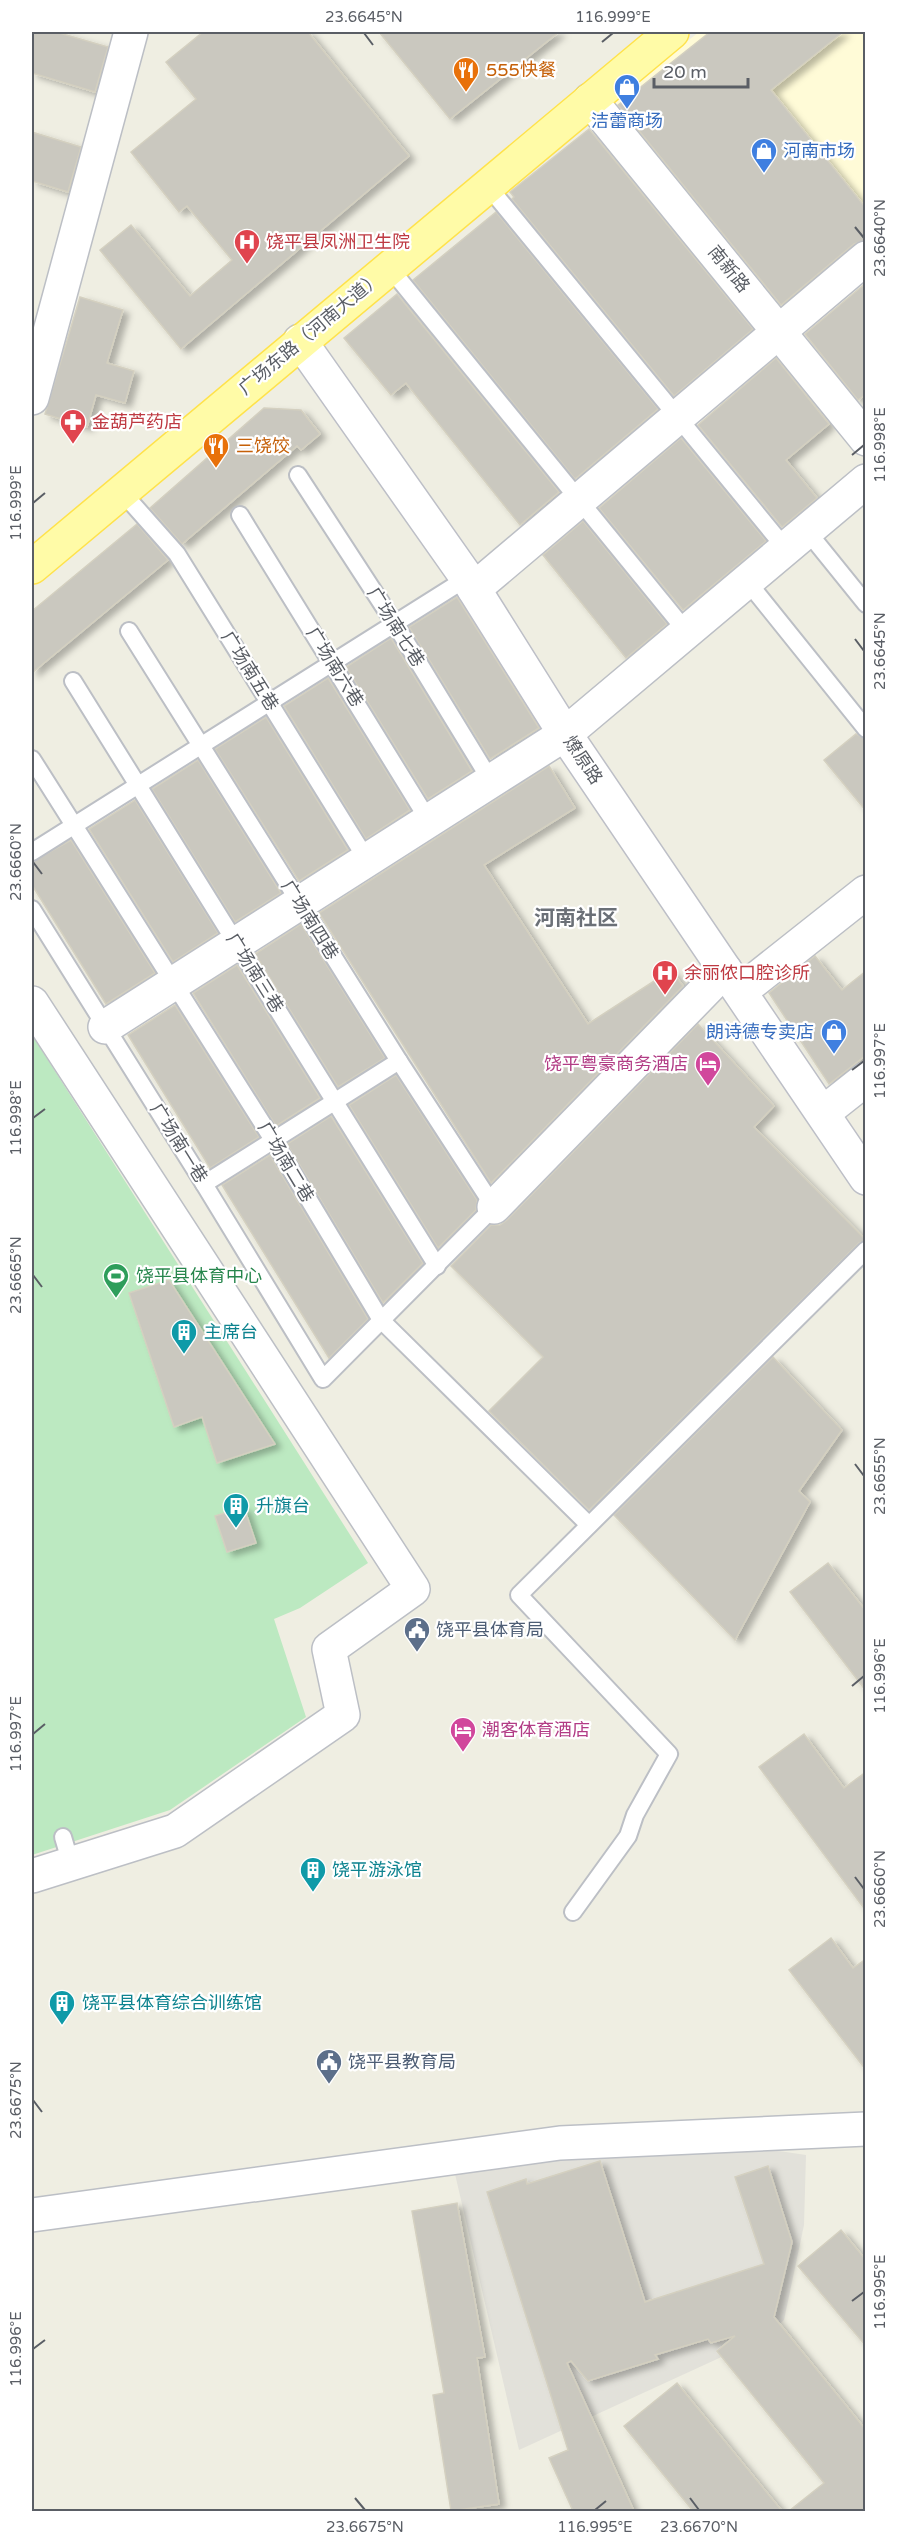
<svg xmlns="http://www.w3.org/2000/svg" width="897" height="2543" font-family="'Varela Round','Noto Sans SC',sans-serif">
  <style>
    .commercial { fill: #fffbd7 }
    .industrial { fill: #e2e1da }
    .green { fill: #bce9c1 }
    .building { fill: #cac8bf; stroke: #d4d0c0; stroke-width: 1.5; filter: url(#shadow) }
    .lines { fill: none; stroke-linecap: round; stroke-linejoin: round }
    .service-casing { stroke: #bcbfc5; stroke-width: 20 }
    .minor-casing { stroke: #bcbfc5; stroke-width: 36 }
    .tertiary-casing { stroke: #bcbfc5; stroke-width: 36 }
    .secondary-casing { stroke: #bdbfc7; stroke-width: 36 }
    .primary-casing { stroke: #ffe24b; stroke-width: 36 }
    .service { stroke: #fff; stroke-width: 16 }
    .minor { stroke: #fff; stroke-width: 33 }
    .tertiary { stroke: #fff; stroke-width: 33 }
    .secondary { stroke: #fff; stroke-width: 33 }
    .primary { stroke: #fffba7; stroke-width: 33 }
    .ticks { fill: none; stroke: #5a5e65; stroke-width: 2 }
    .labels { text-anchor: middle; stroke-width: 4.5; stroke-linejoin: round; paint-order: stroke }
    .food-label { font-size: 18px; fill: #c56008; stroke: #fff; text-anchor: start }
    .shop-label { font-size: 18px; fill: #366cbe; stroke: #fff }
    .health-label { font-size: 18px; fill: #be3a42; stroke: #fff; text-anchor: start }
    .street-label { font-size: 18px; fill: #5a5e65; stroke: #fff }
    .hotel-label { font-size: 18px; fill: #b23c85; stroke: #fff; text-anchor: end }
    .leisure-label { font-size: 18px; fill: #27864d; stroke: #fff; text-anchor: start }
    .culture-label { font-size: 18px; fill: #0d838f; stroke: #fff; text-anchor: start }
    .service-label { font-size: 18px; fill: #4e5e75; stroke: #fff; text-anchor: start }
    .quarter-label { font-size: 21px; font-weight: bold; fill: #6b7077; stroke: #fff }
    .neatline { fill: none; stroke: #5a5e65; stroke-width: 2 }
    .ticks-label { font-size: 15px; text-anchor: middle; fill: #5a5e65 }
  </style>
  <defs>
    <filter id="shadow"><feDropShadow dx="6" dy="4" stdDeviation="3" flood-color="#0004"/></filter>
  </defs>
  <rect width="100%" height="100%" fill="#efeee2"/>
  <polygon class="commercial" points="699,32 865,32 865,244 778,316 607,104"/>
  <polygon class="industrial" points="758,2148 806,2155 804,2225 784,2320 765,2337 519,2450 455,2174 551,2160"/>
  <polygon class="green" points="32,1035 368,1563 300,1608 274,1619 306,1717 170,1810 32,1855"/>
  <g class="building">
    <polygon points="32,32 56,32 108,47 95,92 32,73"/>
    <polygon points="203,32 308,32 409,156 181,349 100,250 131,225 190,296 232,260 187,206 179,212 131,152 196,99 166,62"/>
    <polygon points="379,32 559,32 450,119"/>
    <polygon points="710,32 843,32 771,90 866,208 866,240 854,244 781,305 618,105"/>
    <polygon points="589,129 753,329 674,396 512,199 514,197 510,192"/>
    <polygon points="32,132 81,147 68,192 32,181"/>
    <polygon points="496,212 658,409 575,479 413,280"/>
    <polygon points="866,283 866,394 858,400 805,334"/>
    <polygon points="397,294 559,492 520,525 406,383 391,395 344,338"/>
    <polygon points="80,297 123,310 107,363 134,371 125,403 96,395 87,427 45,414"/>
    <polygon points="776,358 829,424 786,460 817,498 782,527 698,425"/>
    <polygon points="264,408 301,410 320,434 301,450 297,446 182,544 150,508"/>
    <polygon points="681,438 766,541 683,610 599,508"/>
    <polygon points="583,521 667,624 626,658 543,555"/>
    <polygon points="137,524 168,560 32,673 32,611"/>
    <polygon points="457,597 539,728 490,759 409,627"/>
    <polygon points="391,638 472,771 428,799 346,667"/>
    <polygon points="328,678 410,810 366,839 284,706"/>
    <polygon points="266,717 348,850 299,881 215,749"/>
    <polygon points="856,734 866,739 866,811 824,760"/>
    <polygon points="198,760 281,893 235,922 152,789"/>
    <polygon points="549,766 575,808 484,865 588,1024 671,970 683,986 491,1183 319,913"/>
    <polygon points="135,800 218,933 173,962 89,829"/>
    <polygon points="71,840 155,973 106,1004 32,885 32,862"/>
    <polygon points="301,924 385,1058 338,1087 255,954"/>
    <polygon points="815,956 842,990 866,971 866,1055 829,1084 769,993"/>
    <polygon points="237,965 320,1098 276,1126 193,993"/>
    <polygon points="175,1005 259,1137 210,1168 128,1035"/>
    <polygon points="698,1024 774,1106 754,1127 866,1240 859,1243 589,1510 489,1411 543,1357 451,1266 491,1225 500,1225 507,1220"/>
    <polygon points="396,1075 477,1200 476,1210 438,1248 349,1105"/>
    <polygon points="331,1116 423,1263 383,1303 287,1144"/>
    <polygon points="270,1155 368,1319 329,1358 222,1185"/>
    <polygon points="169,1280 275,1444 217,1463 202,1417 174,1427 129,1293"/>
    <polygon points="773,1357 842,1430 799,1491 810,1502 735,1640 614,1515"/>
    <polygon points="244,1507 256,1543 227,1552 215,1516"/>
    <polygon points="828,1563 866,1611 866,1691 790,1592"/>
    <polygon points="804,1734 844,1788 866,1772 866,1911 759,1767"/>
    <polygon points="831,1938 853,1968 866,1959 866,2070 789,1970"/>
    <polygon points="600,2161 645,2302 764,2264 735,2177 768,2166 792,2242 774,2317 866,2430 866,2511 789,2511 824,2483 717,2351 735,2336 711,2343 708,2339 655,2355 658,2359 588,2381 571,2361 567,2363 634,2511 573,2511 549,2458 568,2450 487,2192 526,2179 527,2184"/>
    <polygon points="457,2203 485,2357 477,2358 499,2504 451,2511 433,2395 444,2393 412,2211"/>
    <polygon points="841,2230 866,2260 866,2346 798,2266"/>
    <polygon points="677,2383 782,2511 693,2511 624,2426"/>
  </g>
  <g class="lines">
    <g class="service-casing">
      <g id="service">
        <polyline points="487,185 786,549"/>
        <polyline points="389,267 686,631"/>
        <polyline points="298,475 395,624 491,781"/>
        <polyline points="122,492 177,554 367,860"/>
        <polyline points="240,515 429,821"/>
        <polyline points="807,531 866,604"/>
        <polyline points="747,581 866,729"/>
        <polyline points="73,681 437,1266"/>
        <polyline points="32,759 273,1140 381,1320 589,1525"/>
        <polyline points="32,852 467,578"/>
        <polyline points="32,909 204,1184 323,1379 494,1207 399,1061 129,631"/>
        <polyline points="204,1184 399,1061"/>
        <polyline points="63,1837 71,1864"/>
        <polyline points="573,1912 628,1836 635,1815 669,1754 519,1595 866,1250"/>
      </g>
    </g>
    <g class="minor-casing">
      <g id="minor">
        <polyline points="590,100 866,439"/>
        <polyline points="32,398 131,32"/>
        <polyline points="474,589 866,258"/>
        <polyline points="741,991 866,892"/>
        <polyline points="32,1003 413,1589 329,1649 343,1715 175,1831 32,1876"/>
        <polyline points="105,1027 565,734 866,481"/>
        <polyline points="494,1207 725,970"/>
      </g>
    </g>
    <g class="tertiary-casing">
      <g id="tertiary">
        <polyline points="823,1113 866,1079"/>
        <polyline points="32,2215 560,2143 866,2129"/>
      </g>
    </g>
    <g class="secondary-casing">
      <polyline id="secondary" points="300,341 467,578 565,734 866,1178"/>
    </g>
    <g class="primary-casing">
      <polyline id="primary" points="32,567 672,32"/>
    </g>
    <use href="#service" class="service"/>
    <use href="#minor" class="minor"/>
    <use href="#tertiary" class="tertiary"/>
    <use href="#secondary" class="secondary"/>
    <use href="#primary" class="primary"/>
  </g>
  <path class="ticks" d="M364,33L373,45M602,42L613,33M855,227L864,238M852,455L864,445M33,503L45,493M855,639L864,651M33,862L42,874M852,1070L864,1061M33,1118L45,1109M33,1275L42,1287M855,1464L864,1476M852,1686L864,1676M33,1734L45,1724M855,1877L864,1889M33,2100L42,2112M852,2301L864,2292M33,2349L45,2340M355,2498L365,2510M690,2498L699,2510M595,2510L606,2501"/>
  <defs>
    <g id="restaurant-pin" transform="scale(1.35)"><path d="M0 17L-7.5 6A9.5 9.5 0 1 1 7.5 6Z" fill="#e8710a" stroke="#fff"/><path d="M-5-6h1v4h1v-4h1v4h1v-4h1v5L-1.5 .5V6h-2V.5L-5-1ZM5-6V6H3V1.5H1.5Q1.5-4 5-6Z" fill="#fff"/></g>
    <g id="shop-pin" transform="scale(1.35)"><path d="M0 17L-7.5 6A9.5 9.5 0 1 1 7.5 6Z" fill="#3f7fe0" stroke="#fff"/><path d="M-5-2.5h2.3a2.7 3.5 0 0 1 5.4 0H5L5.5 6h-11ZM-1.5-2.5h3a1.5 2.3 0 0 0-3 0Z" fill="#fff"/></g>
    <g id="hospital-pin" transform="scale(1.35)"><path d="M0 17L-7.5 6A9.5 9.5 0 1 1 7.5 6Z" fill="#e0444e" stroke="#fff"/><path d="M-5-5h3v3.5h4V-5h3V5h-3V1.5h-4V5h-3Z" fill="#fff"/></g>
    <g id="pharmacy-pin" transform="scale(1.35)"><path d="M0 17L-7.5 6A9.5 9.5 0 1 1 7.5 6Z" fill="#e0444e" stroke="#fff"/><path d="M-2-6h4v4h4v4h-4v4h-4v-4h-4v-4h4Z" fill="#fff"/></g>
    <g id="hotel-pin" transform="scale(1.35)"><path d="M0 17L-7.5 6A9.5 9.5 0 1 1 7.5 6Z" fill="#d1479c" stroke="#fff"/><path d="M-6-4.5h1.5V1H6V5H4.5V3h-9V5H-6ZM-4 0a1.8 1.8 0 1 1 3.6 0ZM.5 0V-2.5h3Q6-2.5 6 0Z" fill="#fff"/></g>
    <g id="stadium-pin" transform="scale(1.35)"><path d="M0 17L-7.5 6A9.5 9.5 0 1 1 7.5 6Z" fill="#2e9e5b" stroke="#fff"/><path d="M0-5a6.5 5 0 1 0 0 10a6.5 5 0 1 0 0-10ZM-3.5-1.8h7v3.6h-7Z" fill="#fff"/></g>
    <g id="building-pin" transform="scale(1.35)"><path d="M0 17L-7.5 6A9.5 9.5 0 1 1 7.5 6Z" fill="#0f9aa8" stroke="#fff"/><path d="M-4-6H4V6H1V3H-1V6H-4ZM-2.5-4.3h1.7v1.8h-1.7ZM.8-4.3h1.7v1.8H.8ZM-2.5-1h1.7V.8h-1.7ZM.8-1h1.7V.8H.8Z" fill="#fff"/></g>
    <g id="civic-pin" transform="scale(1.35)"><path d="M0 17L-7.5 6A9.5 9.5 0 1 1 7.5 6Z" fill="#5c6f8a" stroke="#fff"/><path d="M-.6-6.5H3V-4.5H.6V-3L4-1V1h2V6H-6V1h2V-1L-.6-3ZM-1.2 2.5V6h2.4V2.5Z" fill="#fff"/></g>
  </defs>
  <g fill-rule="evenodd">
    <use href="#restaurant-pin" x="466" y="70"/>
    <use href="#shop-pin" x="627" y="87"/>
    <use href="#shop-pin" x="764" y="151"/>
    <use href="#hospital-pin" x="247" y="242"/>
    <use href="#pharmacy-pin" x="73" y="422"/>
    <use href="#restaurant-pin" x="216" y="446"/>
    <use href="#hospital-pin" x="665" y="973"/>
    <use href="#shop-pin" x="834" y="1032"/>
    <use href="#hotel-pin" x="708" y="1064"/>
    <use href="#stadium-pin" x="116" y="1276"/>
    <use href="#building-pin" x="184" y="1332"/>
    <use href="#building-pin" x="236" y="1506"/>
    <use href="#civic-pin" x="417" y="1630"/>
    <use href="#hotel-pin" x="463" y="1730"/>
    <use href="#building-pin" x="313" y="1870"/>
    <use href="#building-pin" x="62" y="2003"/>
    <use href="#civic-pin" x="329" y="2062"/>
  </g>
  <g class="labels">
    <g class="food-label">
      <text x="486" y="76">555快餐</text>
      <text x="236" y="452">三饶饺</text>
    </g>
    <g class="shop-label">
      <text x="627" y="127">洁蕾商场</text>
      <text x="783" y="157" text-anchor="start">河南市场</text>
      <text x="814" y="1038" text-anchor="end">朗诗德专卖店</text>
    </g>
    <g class="health-label">
      <text x="266" y="248">饶平县凤洲卫生院</text>
      <text x="92" y="428">金葫芦药店</text>
      <text x="684" y="979">余丽侬口腔诊所</text>
    </g>
    <g class="street-label">
      <text transform="translate(729 269) rotate(51)" y="6">南新路</text>
      <text transform="translate(310 333) rotate(-40)" y="6">广场东路（河南大道）</text>
      <text transform="translate(396 627) rotate(58)" y="6">广场南七巷</text>
      <text transform="translate(335 667) rotate(58)" y="6">广场南六巷</text>
      <text transform="translate(250 671) rotate(58)" y="6">广场南五巷</text>
      <text transform="translate(583 760) rotate(56)" y="6">燎原路</text>
      <text transform="translate(310 920) rotate(58)" y="6">广场南四巷</text>
      <text transform="translate(255 973) rotate(58)" y="6">广场南三巷</text>
      <text transform="translate(179 1143) rotate(58)" y="6">广场南一巷</text>
      <text transform="translate(286 1162) rotate(59)" y="6">广场南二巷</text>
    </g>
    <g class="hotel-label">
      <text x="688" y="1070">饶平粤豪商务酒店</text>
      <text x="482" y="1736" text-anchor="start">潮客体育酒店</text>
    </g>
    <g class="leisure-label">
      <text x="136" y="1282">饶平县体育中心</text>
    </g>
    <g class="culture-label">
      <text x="204" y="1338">主席台</text>
      <text x="256" y="1512">升旗台</text>
      <text x="332" y="1876">饶平游泳馆</text>
      <text x="82" y="2009">饶平县体育综合训练馆</text>
    </g>
    <g class="service-label">
      <text x="436" y="1636">饶平县体育局</text>
      <text x="348" y="2068">饶平县教育局</text>
    </g>
    <g class="quarter-label">
      <text x="576" y="925">河南社区</text>
    </g>
  </g>
  <rect width="897" height="2543" fill="none" stroke="#ffffff" stroke-width="66"/>
  <path d="M654 78v9h94v-9" fill="none" stroke="#5a5e65" stroke-width="3"/>
  <text x="663" y="78" font-size="18" fill="#5a5e65" stroke="#ffffff" stroke-width="4.5" paint-order="stroke">20 m</text>
  <rect x="33" y="33" width="831" height="2477" class="neatline"/>
  <g class="ticks-label">
    <text x="364" y="22">23.6645°N</text>
    <text x="613" y="22">116.999°E</text>
    <text transform="translate(880 238) rotate(-90)" y="5">23.6640°N</text>
    <text transform="translate(880 445) rotate(-90)" y="5">116.998°E</text>
    <text transform="translate(16 503) rotate(-90)" y="5">116.999°E</text>
    <text transform="translate(880 651) rotate(-90)" y="5">23.6645°N</text>
    <text transform="translate(16 862) rotate(-90)" y="5">23.6660°N</text>
    <text transform="translate(880 1061) rotate(-90)" y="5">116.997°E</text>
    <text transform="translate(16 1118) rotate(-90)" y="5">116.998°E</text>
    <text transform="translate(16 1275) rotate(-90)" y="5">23.6665°N</text>
    <text transform="translate(880 1476) rotate(-90)" y="5">23.6655°N</text>
    <text transform="translate(880 1676) rotate(-90)" y="5">116.996°E</text>
    <text transform="translate(16 1734) rotate(-90)" y="5">116.997°E</text>
    <text transform="translate(880 1889) rotate(-90)" y="5">23.6660°N</text>
    <text transform="translate(16 2100) rotate(-90)" y="5">23.6675°N</text>
    <text transform="translate(880 2292) rotate(-90)" y="5">116.995°E</text>
    <text transform="translate(16 2349) rotate(-90)" y="5">116.996°E</text>
    <text x="365" y="2532">23.6675°N</text>
    <text x="595" y="2532">116.995°E</text>
    <text x="699" y="2532">23.6670°N</text>
  </g>
</svg>
